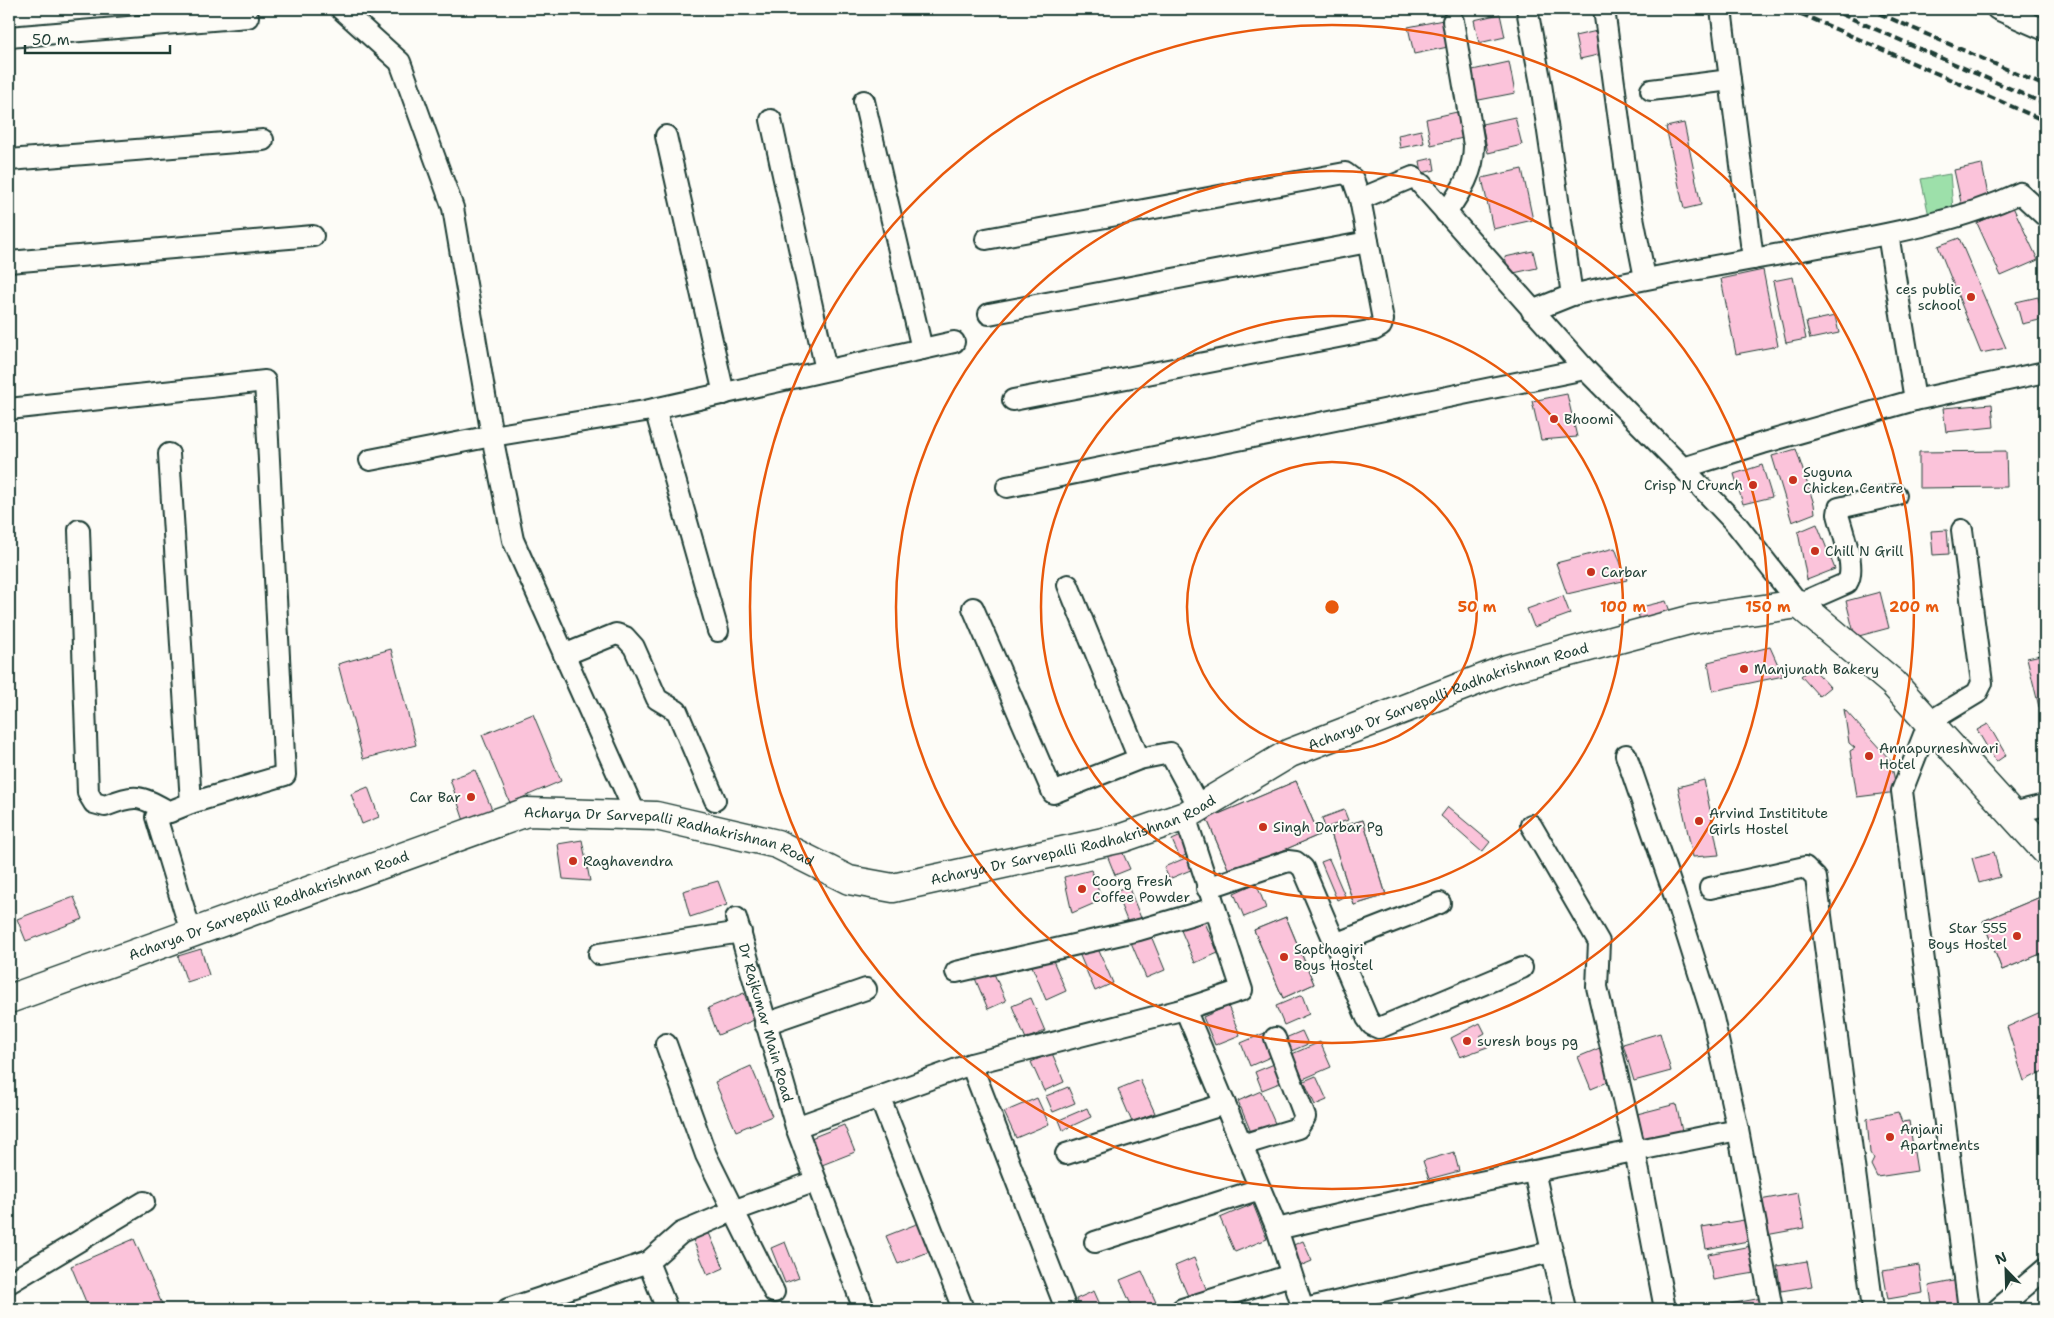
<svg xmlns="http://www.w3.org/2000/svg" width="2054" height="1318" font-family="'Shantell Sans',sans-serif">
  <style>
    .green { fill: #9de0aa; stroke: #5e8e6f }
    .building { fill: #fbc3da; stroke: #1f3d34 }
    .lines { fill: none; stroke-linecap: round; stroke-linejoin: round }
    .street-casing { stroke: #1f3d34; stroke-width: 24 }
    .secondary-casing { stroke: #1f3d34; stroke-width: 31 }
    .street { stroke: #fdfcf7; stroke-width: 20 }
    .secondary { stroke: #fdfcf7; stroke-width: 28 }
    .rail { stroke: #1f3d34; stroke-width: 4; stroke-dasharray: 8 4; stroke-linecap: butt }
    .ring { fill: none; stroke: #e8590c; stroke-width: 2.5 }
    .poi-dot { fill: #c8321e; stroke: #fdfcf7; stroke-width: 2 }
    .labels { text-anchor: middle; stroke-width: 4; stroke-linejoin: round; paint-order: stroke }
    .poi-label { font-size: 14px; fill: #1f3d34; stroke: #fdfcf7; text-anchor: start }
    .street-label { font-size: 14px; fill: #1f3d34; stroke: #fdfcf7 }
    .centre { fill: #e8590c; stroke: #fdfcf7; stroke-width: 2.5 }
    .ring-label { font-size: 15px; text-anchor: middle; font-weight: bold; fill: #e8590c; stroke: #fdfcf7; stroke-width: 4; stroke-linejoin: round; paint-order: stroke }
  </style>
  <rect width="100%" height="100%" fill="#fdfcf7"/>
  <filter id="ink" filterUnits="userSpaceOnUse"><feTurbulence type="fractalNoise" baseFrequency=".02" numOctaves="2"/><feDisplacementMap in="SourceGraphic" scale="10" xChannelSelector="R" yChannelSelector="G"/><feConvolveMatrix kernelMatrix="1 2 1 2 8 2 1 2 1" color-interpolation-filters="sRGB"/></filter>
  <g filter="url(#ink)">
    <polygon class="green" points="1950,174 1953,209 1929,216 1921,179"/>
    <g class="building">
      <polygon points="1500,14 1505,37 1479,43 1474,20"/>
      <polygon points="1443,20 1448,47 1414,54 1408,27"/>
      <polygon points="1597,31 1602,54 1580,59 1575,36"/>
      <polygon points="1509,62 1515,93 1474,101 1468,71"/>
      <polygon points="1457,112 1463,138 1431,145 1426,119"/>
      <polygon points="1515,117 1522,145 1488,153 1482,124"/>
      <polygon points="1684,123 1701,205 1684,209 1666,127"/>
      <polygon points="1421,130 1424,143 1400,148 1398,135"/>
      <polygon points="1433,158 1435,170 1422,173 1420,161"/>
      <polygon points="1982,164 1989,201 1962,207 1954,170"/>
      <polygon points="1522,169 1533,220 1493,229 1482,178"/>
      <polygon points="2013,207 2038,260 2001,276 1977,223"/>
      <polygon points="1959,238 2006,348 1981,353 1938,246"/>
      <polygon points="1533,251 1537,268 1509,274 1505,257"/>
      <polygon points="1763,270 1778,346 1736,354 1721,279"/>
      <polygon points="1793,277 1806,339 1786,343 1773,281"/>
      <polygon points="2038,297 2044,319 2022,324 2016,302"/>
      <polygon points="1835,316 1839,333 1810,339 1806,322"/>
      <polygon points="1567,394 1577,437 1541,440 1532,401"/>
      <polygon points="1992,404 1994,427 1946,432 1943,408"/>
      <polygon points="1796,449 1814,504 1815,513 1792,522 1772,456"/>
      <polygon points="2006,451 2007,487 1919,488 1919,452"/>
      <polygon points="1762,465 1772,497 1743,504 1734,474"/>
      <polygon points="1817,524 1835,569 1807,580 1798,532"/>
      <polygon points="1947,530 1949,554 1933,555 1931,531"/>
      <polygon points="1615,548 1627,580 1567,594 1556,563"/>
      <polygon points="1880,592 1889,628 1855,637 1846,601"/>
      <polygon points="1563,596 1570,614 1534,627 1527,609"/>
      <polygon points="1666,601 1673,619 1641,626 1637,608"/>
      <polygon points="1770,647 1783,676 1713,691 1708,662"/>
      <polygon points="391,649 416,745 363,759 338,664"/>
      <polygon points="2041,655 2045,673 2045,706 2039,707 2027,658"/>
      <polygon points="1812,667 1830,687 1819,696 1801,676"/>
      <polygon points="1844,709 1891,761 1897,792 1857,797 1850,751 1855,748 1849,743"/>
      <polygon points="533,714 561,781 510,803 482,735"/>
      <polygon points="1988,724 2006,755 1996,762 1977,730"/>
      <polygon points="475,770 494,814 464,821 450,779"/>
      <polygon points="1704,780 1719,855 1693,857 1678,787"/>
      <polygon points="1296,781 1319,835 1230,873 1207,819"/>
      <polygon points="1296,781 1319,835 1230,873 1207,819"/>
      <polygon points="368,787 379,817 362,824 351,794"/>
      <polygon points="1448,807 1490,842 1482,852 1441,816"/>
      <polygon points="1344,810 1348,820 1325,828 1322,818"/>
      <polygon points="1363,820 1386,895 1354,905 1330,830"/>
      <polygon points="1363,820 1386,895 1354,905 1330,830"/>
      <polygon points="1181,836 1188,854 1180,858 1172,840"/>
      <polygon points="582,840 590,881 563,879 558,844"/>
      <polygon points="1121,849 1130,869 1115,875 1107,855"/>
      <polygon points="1994,852 2000,877 1979,883 1972,858"/>
      <polygon points="1188,857 1193,869 1169,879 1164,867"/>
      <polygon points="1329,859 1345,896 1337,900 1321,862"/>
      <polygon points="1091,870 1102,900 1072,913 1064,877"/>
      <polygon points="718,881 727,905 690,917 683,891"/>
      <polygon points="1256,883 1266,908 1244,917 1234,893"/>
      <polygon points="1128,886 1141,918 1128,923 1115,891"/>
      <polygon points="2045,895 2045,952 2002,970 1983,921"/>
      <polygon points="2045,895 2045,952 2002,970 1983,921"/>
      <polygon points="74,897 83,919 26,941 17,919"/>
      <polygon points="1286,917 1314,984 1283,998 1254,930"/>
      <polygon points="1286,917 1314,984 1283,998 1254,930"/>
      <polygon points="1203,918 1218,953 1195,963 1180,928"/>
      <polygon points="1149,931 1165,970 1146,978 1130,940"/>
      <polygon points="1096,944 1113,983 1095,991 1078,951"/>
      <polygon points="201,949 209,975 187,982 178,956"/>
      <polygon points="1052,958 1066,991 1046,1000 1032,966"/>
      <polygon points="992,969 1006,1001 988,1009 974,976"/>
      <polygon points="744,993 754,1020 718,1035 708,1008"/>
      <polygon points="1302,995 1309,1014 1284,1025 1276,1006"/>
      <polygon points="1031,998 1045,1031 1026,1039 1012,1006"/>
      <polygon points="1228,1006 1240,1035 1215,1045 1203,1017"/>
      <polygon points="2045,1010 2045,1070 2024,1081 2007,1027"/>
      <polygon points="1480,1023 1485,1033 1480,1036 1482,1041 1488,1040 1490,1046 1460,1057 1451,1038"/>
      <polygon points="1302,1031 1308,1044 1289,1052 1283,1039"/>
      <polygon points="1267,1032 1277,1054 1250,1066 1241,1043"/>
      <polygon points="1660,1033 1671,1071 1634,1081 1623,1044"/>
      <polygon points="1320,1042 1331,1067 1303,1079 1292,1054"/>
      <polygon points="1602,1047 1615,1079 1591,1089 1578,1057"/>
      <polygon points="1052,1053 1064,1082 1044,1091 1031,1062"/>
      <polygon points="1279,1062 1287,1080 1262,1090 1255,1072"/>
      <polygon points="751,1066 772,1116 736,1131 715,1082"/>
      <polygon points="1316,1076 1327,1100 1315,1105 1304,1081"/>
      <polygon points="1140,1080 1155,1113 1132,1122 1118,1089"/>
      <polygon points="1068,1087 1075,1103 1053,1112 1046,1096"/>
      <polygon points="1261,1091 1277,1128 1253,1137 1238,1101"/>
      <polygon points="1037,1098 1049,1124 1016,1138 1004,1112"/>
      <polygon points="1676,1104 1682,1131 1644,1140 1637,1114"/>
      <polygon points="1087,1108 1091,1117 1063,1130 1059,1120"/>
      <polygon points="1898,1112 1902,1122 1909,1121 1917,1171 1877,1177 1871,1165 1874,1159 1870,1153 1867,1119"/>
      <polygon points="844,1125 855,1152 822,1165 811,1138"/>
      <polygon points="1454,1152 1459,1171 1429,1179 1423,1161"/>
      <polygon points="1798,1193 1804,1228 1766,1235 1760,1200"/>
      <polygon points="1253,1204 1267,1239 1235,1252 1220,1218"/>
      <polygon points="1744,1220 1748,1241 1706,1249 1702,1227"/>
      <polygon points="919,1223 931,1251 898,1264 886,1236"/>
      <polygon points="709,1233 724,1268 708,1275 693,1240"/>
      <polygon points="134,1239 162,1304 150,1309 89,1309 71,1266"/>
      <polygon points="1303,1241 1312,1261 1300,1266 1291,1246"/>
      <polygon points="785,1242 799,1278 785,1283 771,1248"/>
      <polygon points="1751,1246 1755,1273 1713,1280 1708,1254"/>
      <polygon points="1194,1258 1209,1296 1191,1303 1175,1266"/>
      <polygon points="1807,1261 1812,1286 1781,1291 1777,1266"/>
      <polygon points="1919,1265 1923,1293 1888,1299 1883,1271"/>
      <polygon points="1142,1271 1158,1307 1153,1309 1133,1309 1120,1280"/>
      <polygon points="1958,1280 1961,1309 1933,1309 1929,1286"/>
      <polygon points="1094,1291 1102,1309 1081,1309 1076,1299"/>
      <polygon points="1767,1297 1769,1309 1725,1309 1724,1305"/>
    </g>
    <g class="lines">
      <g class="street-casing">
        <g id="street">
          <polyline points="341,9 400,62 453,208 492,436 513,540 636,815"/>
          <polyline points="1527,9 1541,84 1572,295 1532,311"/>
          <polyline points="1604,9 1630,202 1645,278"/>
          <polyline points="1721,9 1753,259"/>
          <polyline points="1997,9 2045,30"/>
          <polyline points="9,37 248,17"/>
          <polyline points="1651,90 1730,80"/>
          <polyline points="864,101 922,349"/>
          <polyline points="771,120 826,370"/>
          <polyline points="666,136 724,394"/>
          <polyline points="9,160 263,140"/>
          <path d="M1421,184L1585,369L1683,468L1737,525L1799,604L1847,583C1857,568 1842,532 1838,514L1839,508L1896,495"/>
          <path d="M1446,213C1461,191 1474,172 1474,145L1453,21"/>
          <polyline points="1888,234 1915,400"/>
          <polyline points="986,239 1345,173 1353,179 1360,199 1413,177"/>
          <polyline points="9,262 313,236"/>
          <path d="M1572,295C1657,275 1744,261 1830,245C1894,233 1960,221 2020,193L2045,216"/>
          <polyline points="989,314 1368,242"/>
          <polyline points="1013,400 1374,330 1381,326 1383,320 1360,199"/>
          <polyline points="9,409 265,381 285,775 191,803 156,817 191,932"/>
          <polyline points="655,409 718,631"/>
          <polyline points="169,454 191,803"/>
          <polyline points="370,460 492,436 645,411 954,342"/>
          <polyline points="1683,468 1763,443 1915,400 2045,372"/>
          <polyline points="1007,487 1585,369"/>
          <path d="M79,530L88,793L94,803L105,806C137,793 140,796 170,812"/>
          <polyline points="1962,530 1982,683 1977,693 1929,722 1902,791 1969,1309"/>
          <polyline points="1068,585 1139,759"/>
          <polyline points="973,608 1053,793 1139,759 1170,753 1199,807"/>
          <polyline points="564,655 616,634 625,637 634,647 657,699 677,711 715,800"/>
          <polyline points="1626,755 1674,894 1713,1018 1738,1130 1772,1309"/>
          <polyline points="2012,813 2045,805"/>
          <polyline points="1531,825 1599,942 1597,987 1635,1151 1665,1309"/>
          <polyline points="1207,888 1288,861 1296,862 1303,868 1367,1018 1372,1025 1379,1028 1522,968"/>
          <polyline points="1710,888 1805,867 1816,878 1873,1309"/>
          <path id="s1" d="M736,918L796,1127L864,1309"/>
          <polyline points="1335,944 1440,903"/>
          <polyline points="599,954 741,932"/>
          <polyline points="956,972 1139,930 1214,908"/>
          <polyline points="1185,1009 1277,1229 1303,1309"/>
          <polyline points="765,1024 866,989"/>
          <polyline points="666,1044 706,1155 774,1292"/>
          <polyline points="971,1064 1066,1309"/>
          <polyline points="880,1098 963,1309"/>
          <polyline points="796,1127 971,1064 1185,1009 1242,990 1185,816"/>
          <polyline points="1242,1145 1298,1128 1305,1117 1275,1038"/>
          <polyline points="1066,1154 1225,1104"/>
          <polyline points="1534,1171 1565,1309"/>
          <polyline points="1277,1229 1470,1184 1738,1130"/>
          <polyline points="1095,1242 1260,1189"/>
          <polyline points="648,1262 667,1309"/>
          <polyline points="9,1283 144,1202"/>
          <polyline points="508,1309 648,1262 681,1233 733,1211 816,1181"/>
          <polyline points="1182,1309 1291,1275"/>
          <polyline points="1305,1309 1551,1252"/>
          <polyline points="1998,1309 2045,1269"/>
        </g>
      </g>
      <g class="secondary-casing">
        <g id="secondary">
          <path id="s2" d="M9,999L527,812L656,816L777,844L849,880L893,888L1122,838L1185,816L1290,753L1507,669L1693,619L1799,604L1893,683L2045,850"/>
        </g>
      </g>
      <use href="#street" class="street"/>
      <use href="#secondary" class="secondary"/>
      <g class="rail">
        <polyline points="1790,9 2045,121"/>
        <polyline points="1830,9 2045,104"/>
        <polyline points="1869,9 2045,86"/>
      </g>
    </g>
  </g>
  <g class="ring">
    <circle cx="1332" cy="607" r="145"/>
    <circle cx="1332" cy="607" r="291"/>
    <circle cx="1332" cy="607" r="436"/>
    <circle cx="1332" cy="607" r="582"/>
  </g>
  <g class="poi-dot">
    <circle cx="1971" cy="297" r="5"/>
    <circle cx="1554" cy="419" r="5"/>
    <circle cx="1793" cy="480" r="5"/>
    <circle cx="1753" cy="485" r="5"/>
    <circle cx="1815" cy="551" r="5"/>
    <circle cx="1591" cy="572" r="5"/>
    <circle cx="1744" cy="669" r="5"/>
    <circle cx="1869" cy="756" r="5"/>
    <circle cx="471" cy="797" r="5"/>
    <circle cx="1699" cy="821" r="5"/>
    <circle cx="1263" cy="827" r="5"/>
    <circle cx="573" cy="861" r="5"/>
    <circle cx="1082" cy="889" r="5"/>
    <circle cx="2017" cy="936" r="5"/>
    <circle cx="1284" cy="957" r="5"/>
    <circle cx="1467" cy="1041" r="5"/>
    <circle cx="1890" cy="1137" r="5"/>
  </g>
  <g class="labels">
    <g class="poi-label">
      <text x="1961" y="294" text-anchor="end">ces public<tspan x="1961" dy="16">school</tspan></text>
      <text x="1564" y="424">Bhoomi</text>
      <text x="1803" y="477">Suguna<tspan x="1803" dy="16">Chicken Centre</tspan></text>
      <text x="1743" y="490" text-anchor="end">Crisp N Crunch</text>
      <text x="1825" y="556">Chill N Grill</text>
      <text x="1601" y="577">Carbar</text>
      <text x="1754" y="674">Manjunath Bakery</text>
      <text x="1879" y="753">Annapurneshwari<tspan x="1879" dy="16">Hotel</tspan></text>
      <text x="461" y="802" text-anchor="end">Car Bar</text>
      <text x="1709" y="818">Arvind Instititute<tspan x="1709" dy="16">Girls Hostel</tspan></text>
      <text x="1273" y="832">Singh Darbar Pg</text>
      <text x="583" y="866">Raghavendra</text>
      <text x="1092" y="886">Coorg Fresh<tspan x="1092" dy="16">Coffee Powder</tspan></text>
      <text x="2007" y="933" text-anchor="end">Star 555<tspan x="2007" dy="16">Boys Hostel</tspan></text>
      <text x="1294" y="954">Sapthagiri<tspan x="1294" dy="16">Boys Hostel</tspan></text>
      <text x="1477" y="1046">suresh boys pg</text>
      <text x="1900" y="1134">Anjani<tspan x="1900" dy="16">Apartments</tspan></text>
    </g>
    <g class="street-label">
      <text dy="5" stroke="none"><textPath href="#s2" startOffset="1521">Acharya Dr Sarvepalli Radhakrishnan Road</textPath></text>
      <text dy="5" stroke="none"><textPath href="#s2" startOffset="1116">Acharya Dr Sarvepalli Radhakrishnan Road</textPath></text>
      <text dy="5" stroke="none"><textPath href="#s2" startOffset="696">Acharya Dr Sarvepalli Radhakrishnan Road</textPath></text>
      <text dy="5" stroke="none"><textPath href="#s2" startOffset="276">Acharya Dr Sarvepalli Radhakrishnan Road</textPath></text>
      <text dy="5" stroke="none"><textPath href="#s1" startOffset="109">Dr Rajkumar Main Road</textPath></text>
    </g>
  </g>
  <circle cx="1332" cy="607" r="8" class="centre"/>
  <g class="ring-label">
    <text x="1477" y="612">50 m</text>
    <text x="1623" y="612">100 m</text>
    <text x="1768" y="612">150 m</text>
    <text x="1914" y="612">200 m</text>
  </g>
  <rect width="2054" height="1318" fill="none" stroke="#fdfcf7" stroke-width="30"/>
  <rect x="15" y="15" width="2024" height="1288" fill="none" stroke="#1f3d34" stroke-width="2" filter="url(#ink)"/>
  <g transform="translate(2006 1270) rotate(337)" stroke="#fdfcf7" stroke-width="4" paint-order="stroke">
  <path d="M0-4L9 19L0 12L-9 19Z" fill="#1f3d34"/>
  <text y="-8" font-size="14" font-weight="bold" text-anchor="middle" fill="#1f3d34">N</text>
  </g>
  <path d="M25 45v8h145v-8" fill="none" stroke="#1f3d34" stroke-width="2.5"/>
  <text x="32" y="45" font-size="15" fill="#1f3d34" stroke="#fdfcf7" stroke-width="4" paint-order="stroke">50 m</text>
</svg>
